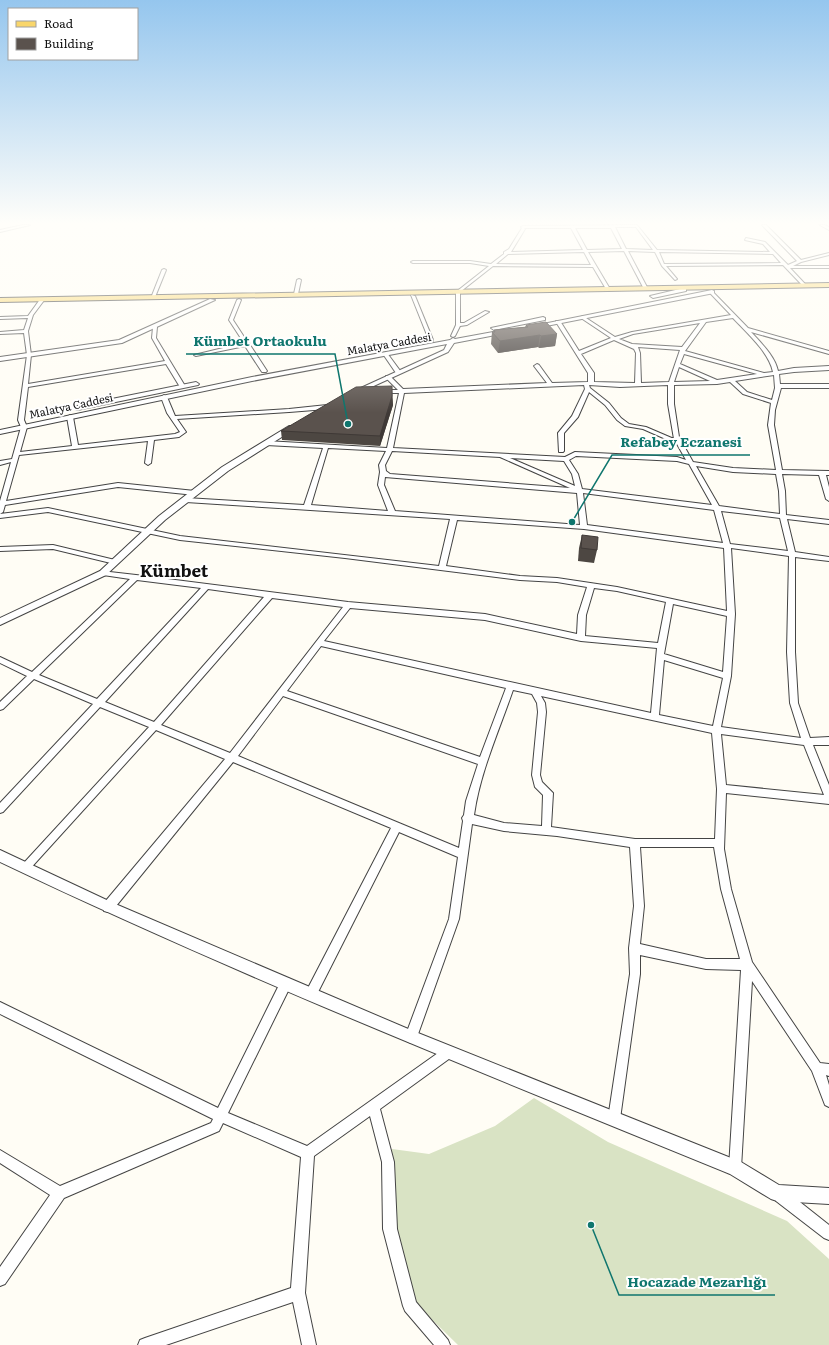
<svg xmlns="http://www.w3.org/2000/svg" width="829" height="1345" font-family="Literata,serif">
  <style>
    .cemetery { fill: #d9e3c4 }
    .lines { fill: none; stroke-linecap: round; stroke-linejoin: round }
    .minor-casing { stroke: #444; stroke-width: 2 }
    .tertiary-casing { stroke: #444; stroke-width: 2 }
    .primary-casing { stroke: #222; stroke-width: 2 }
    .minor { fill: #fff; fill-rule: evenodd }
    .tertiary { fill: #fff; fill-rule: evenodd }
    .primary { fill: #f9d66b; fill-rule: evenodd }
    .wall { fill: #4d4742 }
    .shaded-wall { fill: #3f3936 }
    .building { fill: #5a524d; stroke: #3f3936 }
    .labels { text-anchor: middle; stroke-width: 4; stroke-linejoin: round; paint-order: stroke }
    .far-street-label { font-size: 11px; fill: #111; stroke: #fff }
    .district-label { font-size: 17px; font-weight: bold; fill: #111; stroke: #fff }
    .leader { fill: none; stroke: #0f766e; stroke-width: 1.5 }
    .callout-dot { fill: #0f766e; stroke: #fff; stroke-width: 1.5 }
    .callout-label { font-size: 14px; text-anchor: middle; font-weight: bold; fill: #0f766e; stroke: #fff; stroke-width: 4; stroke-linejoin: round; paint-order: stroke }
  </style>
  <rect width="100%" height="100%" fill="#fffdf5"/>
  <polygon class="cemetery" points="534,1098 608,1142 787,1221 829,1259 829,1345 458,1345 409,1297 386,1212 392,1149 429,1154 495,1126"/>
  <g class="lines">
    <g class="minor-casing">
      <g id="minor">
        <path d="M637,225L657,250L770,252L763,244L745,240L746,238L765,242L788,265L797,261L762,225H766L801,260L829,253V255L801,262L793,266H829V268H790L806,285V287H804L783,265L666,266L677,279L675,280L662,266L655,252L628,251L648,289L646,290L644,289L624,251L588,252L610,289L608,290L606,289L593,267L493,266L460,292V323H464L485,311L489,312L467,325L460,326L455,336L453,337L451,336L456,325V292L489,266L470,263H413L411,262L413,261H470L491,264L504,254V252L509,249L522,228L521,227L523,226ZM615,227H636L653,250L626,249ZM524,228H571L583,250L511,252L525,229ZM575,228H611L622,249L587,250ZM584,252L591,265L496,264L508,254ZM659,252L773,254L781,263L664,264Z"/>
        <polygon points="820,225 824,225 829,227 829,230"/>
        <polygon points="164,269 166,270 155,297 151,298 162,270"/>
        <polygon points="299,279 301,280 298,294 296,295 294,294 297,280"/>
        <path d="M712,291L748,328L829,351V354L751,332C761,343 775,356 778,371L794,368L829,366V370L794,372L779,374L780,384H829V388H781L775,410L774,425L782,470L829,471V475H826L829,487V501L826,499L819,475L782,474L785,491L786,515L829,520V524L787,519L795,552L829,557V561L795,557V652L798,703L810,738L829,737V745H813L829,785V804L726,793L724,849L731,889L752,962L820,1063L829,1064V1076L826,1075L829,1085V1107L825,1105L812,1071L752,981L741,1168L739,1172L735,1174L731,1172L729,1168L741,970L706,969L640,955V974L620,1119L618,1123L614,1125L610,1123L608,1119L630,974L629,948L634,906L630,847L557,836L504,831L472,824L459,919L417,1037L415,1041L411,1043L407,1041L405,1037L449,919L458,857L399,832L315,998L311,1000L307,998L305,994L307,990L391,828L233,762L112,911L108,912L104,911L103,907L104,903L225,759L156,730L28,871L25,873L22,871L20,868L22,865L149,727L100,707L3,812L0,813V803L93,704L34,679L3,709L0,710V702L27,676L0,663V657L32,672L130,579L103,575L99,573L101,571L136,575L348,602L485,614L577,634L578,615L587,587L557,582L520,580L345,558L180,540L48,512L0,518V501L11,462L0,465V461L12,459L21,427L18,420L27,355L24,333L0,334V332L24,330L28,318L0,319V317L28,316L41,298L45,299L33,315L28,331L31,355L28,384L165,361L152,338L153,327L155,326L157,327L156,338L185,386L180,387L166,364L28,387L24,420L27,427L20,452L72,446L67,417L70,415L73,417L78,445L175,434L180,432L167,413L161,397L164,395L167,397L175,416L289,409L327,405L330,407L327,409L289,412L177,419L186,432L179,437L154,440L151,463L148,465L145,463L148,441L19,455L6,501L118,483L195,491L198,493L195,495L118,487L5,505L3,512L0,514L48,508L180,536L439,566L450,519L186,502L183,500L186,498L304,505L323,448L266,445L263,443L266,441L387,448L399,393H380V391L382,390H398L386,378V376H390L403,389L547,383L534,366L537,364L539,365L552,383L588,382V373L556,322V321H560L579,351L611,338L581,318V317L583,316L615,337L632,332L731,315L710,293V292ZM733,318C746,332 769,352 773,372L764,373L685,351L706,322ZM700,323L682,347L632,344L619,339L633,334ZM614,340L634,349L636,353L635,383L594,382V373L581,354ZM638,347L680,350L669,382L641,383L640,353ZM684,354L757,374L717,380L680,364ZM679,367L710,381L674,382ZM774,375L775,388L772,400L747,392L735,381ZM730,382L743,394L771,403L768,425L776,470L733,468L693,462L679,437L674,404V385L717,384ZM584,385L585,389L572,416L558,433L559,452H563L564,451V433L578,417L589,392L605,405L617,420L625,426L643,429L677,444L686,460L677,457L575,452L565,457L393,448L404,393ZM589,385L620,387L668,385V404L674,439L646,427L629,424L621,418L609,403L590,388ZM328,448L386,451L379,465L380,472L378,485L388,511L311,505ZM392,451L500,457L570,488L390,474L386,471L385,465ZM576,456L677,461L689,464L712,505L582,489L578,474L569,460ZM510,458L564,461L572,474L575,486ZM696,466L733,472L776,474L779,491L780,514L719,506ZM385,477L577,493L580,525L395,511L384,485ZM583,493L714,510L723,543L587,525ZM721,511L780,518L788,551L730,544ZM457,520L584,529L724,548L727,611L617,587L557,578L520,576L446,566ZM731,548L789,556L787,652L790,703L801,738L721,727L731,676L735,614ZM137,580L201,588L97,699L39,675ZM594,588L617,591L666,602L658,643L585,636L586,615ZM208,589L264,597L154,722L105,702ZM272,598L343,607L230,753L161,725ZM673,604L727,616L723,672L664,654ZM350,608L485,620L581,641L657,648L651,713L324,641ZM321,646L506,688L480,757L287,691ZM664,660L723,678L713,726L659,715ZM513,690L532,694L537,703L538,712L532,775L535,787L543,795L542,826L504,823L474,815C480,772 499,731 513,690ZM283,696L478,764L466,801L464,815L462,818L463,821L459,848L238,756ZM541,696L712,733L717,789L715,839H635L551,827L553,793L542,782L540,775L546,712L545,703ZM721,734L804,745L824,795L726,785ZM640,847H714L721,889L740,959H706L640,944L644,906Z"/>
        <polygon points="411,295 415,296 433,340 433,341 429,340"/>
        <polygon points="239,299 241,300 233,320 248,343 250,344 250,345 267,371 266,372 262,372 245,346 196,356 194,355 244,343 229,320 237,300"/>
        <polygon points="383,353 387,353 401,372 400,373 396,373 383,354"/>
        <polygon points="53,545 115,560 118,562 115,564 53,549 0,551 0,547"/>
        <polygon points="286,978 290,979 291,983 290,987 228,1113 307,1146 445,1048 449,1046 453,1048 455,1052 453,1056 380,1109 394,1162 397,1229 416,1302 448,1340 450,1345 434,1345 405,1311 403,1306 383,1229 382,1162 370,1116 314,1156 305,1293 316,1345 302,1345 293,1302 166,1345 138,1345 140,1340 145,1338 291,1288 301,1157 223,1123 219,1131 64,1198 5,1284 0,1286 0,1267 50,1195 0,1163 0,1150 60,1186 211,1123 213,1119 0,1014 0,1002 218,1108 282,979"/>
        <polygon points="781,1190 786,1191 829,1225 829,1240 824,1238 776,1201 775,1196 776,1191"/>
      </g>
    </g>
    <g class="tertiary-casing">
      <g id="tertiary">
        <polygon points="23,225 30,225 0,232 0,230"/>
        <polygon points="684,288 686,289 686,291 653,298 650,296"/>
        <polygon points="712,290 714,291 714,293 536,328 533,326"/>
        <polygon points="210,299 215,300 122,343 0,361 0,357 119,340"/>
        <polygon points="543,317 545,318 545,320 494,330 491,328"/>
        <polygon points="504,330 507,332 506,333 454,343 448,352 354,395 351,393 352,392 444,350 447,344 252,381 0,434 0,430 252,377 450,340 453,338 455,339"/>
        <polygon points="196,382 199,384 198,385 77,410 74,408 77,406"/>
        <polygon points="289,426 295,426 296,428 228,471 165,520 106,575 0,625 0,618 100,571 159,516 222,467"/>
        <path d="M0,850L113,903L413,1031L741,1162L779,1185L829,1188V1204L777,1201L771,1199L730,1174C485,1074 239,976 0,862Z"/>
      </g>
    </g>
    <g class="primary-casing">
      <polygon id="primary" points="829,283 829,287 0,302 0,298"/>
    </g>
    <use href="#minor" class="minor"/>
    <use href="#tertiary" class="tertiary"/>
    <use href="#primary" class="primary"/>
  </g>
  <g class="wall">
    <polygon points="526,325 557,334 555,346 539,348 538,347 498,353 491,344 492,332 494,332 494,330 525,327"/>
    <polygon points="392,386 393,405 380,446 282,440 281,431"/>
    <polygon points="582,535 597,550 594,563 578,561 579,548"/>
  </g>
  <g class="shaded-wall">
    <polygon points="557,334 555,346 539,348 541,336"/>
    <polygon points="540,335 538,347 498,353 500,341"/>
    <polygon points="392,396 393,405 380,446 380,436"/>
  </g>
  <g class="building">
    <polygon points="546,322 557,334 541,336 540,335 500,341 492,332 495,332 494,330 528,327 526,325"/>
    <polygon points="392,386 392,396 380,436 281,431 356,387"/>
    <polygon points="582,535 598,537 597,550 581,548"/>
  </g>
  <linearGradient id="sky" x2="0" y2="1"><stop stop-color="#95c6ee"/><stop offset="0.54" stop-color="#fffefa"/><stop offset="1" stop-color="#fffefa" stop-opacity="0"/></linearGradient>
  <rect width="829" height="413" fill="url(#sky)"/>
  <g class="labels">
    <g class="far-street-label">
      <text transform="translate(389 344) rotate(-10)" y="4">Malatya Caddesi</text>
      <text transform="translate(71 406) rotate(-12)" y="4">Malatya Caddesi</text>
    </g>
    <g class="district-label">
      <text x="174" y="577">Kümbet</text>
    </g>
  </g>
  <path class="leader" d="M348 424L335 354H186M572 522L612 455H750M591 1225L619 1295H775"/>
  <g class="callout-dot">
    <circle cx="348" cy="424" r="4"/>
    <circle cx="572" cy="522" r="4"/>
    <circle cx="591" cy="1225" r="4"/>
  </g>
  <g class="callout-label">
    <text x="260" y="346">Kümbet Ortaokulu</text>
    <text x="681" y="447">Refabey Eczanesi</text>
    <text x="697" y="1287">Hocazade Mezarlığı</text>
  </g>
  <rect x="8" y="8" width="130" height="52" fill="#ffffff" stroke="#a0a0a0"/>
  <rect x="16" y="21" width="20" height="6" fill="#f9d66b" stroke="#a0a0a0"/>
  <text x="44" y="28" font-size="12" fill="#111111">Road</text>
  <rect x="16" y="38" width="20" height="12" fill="#5a524d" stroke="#a0a0a0"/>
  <text x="44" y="48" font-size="12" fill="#111111">Building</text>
</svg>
